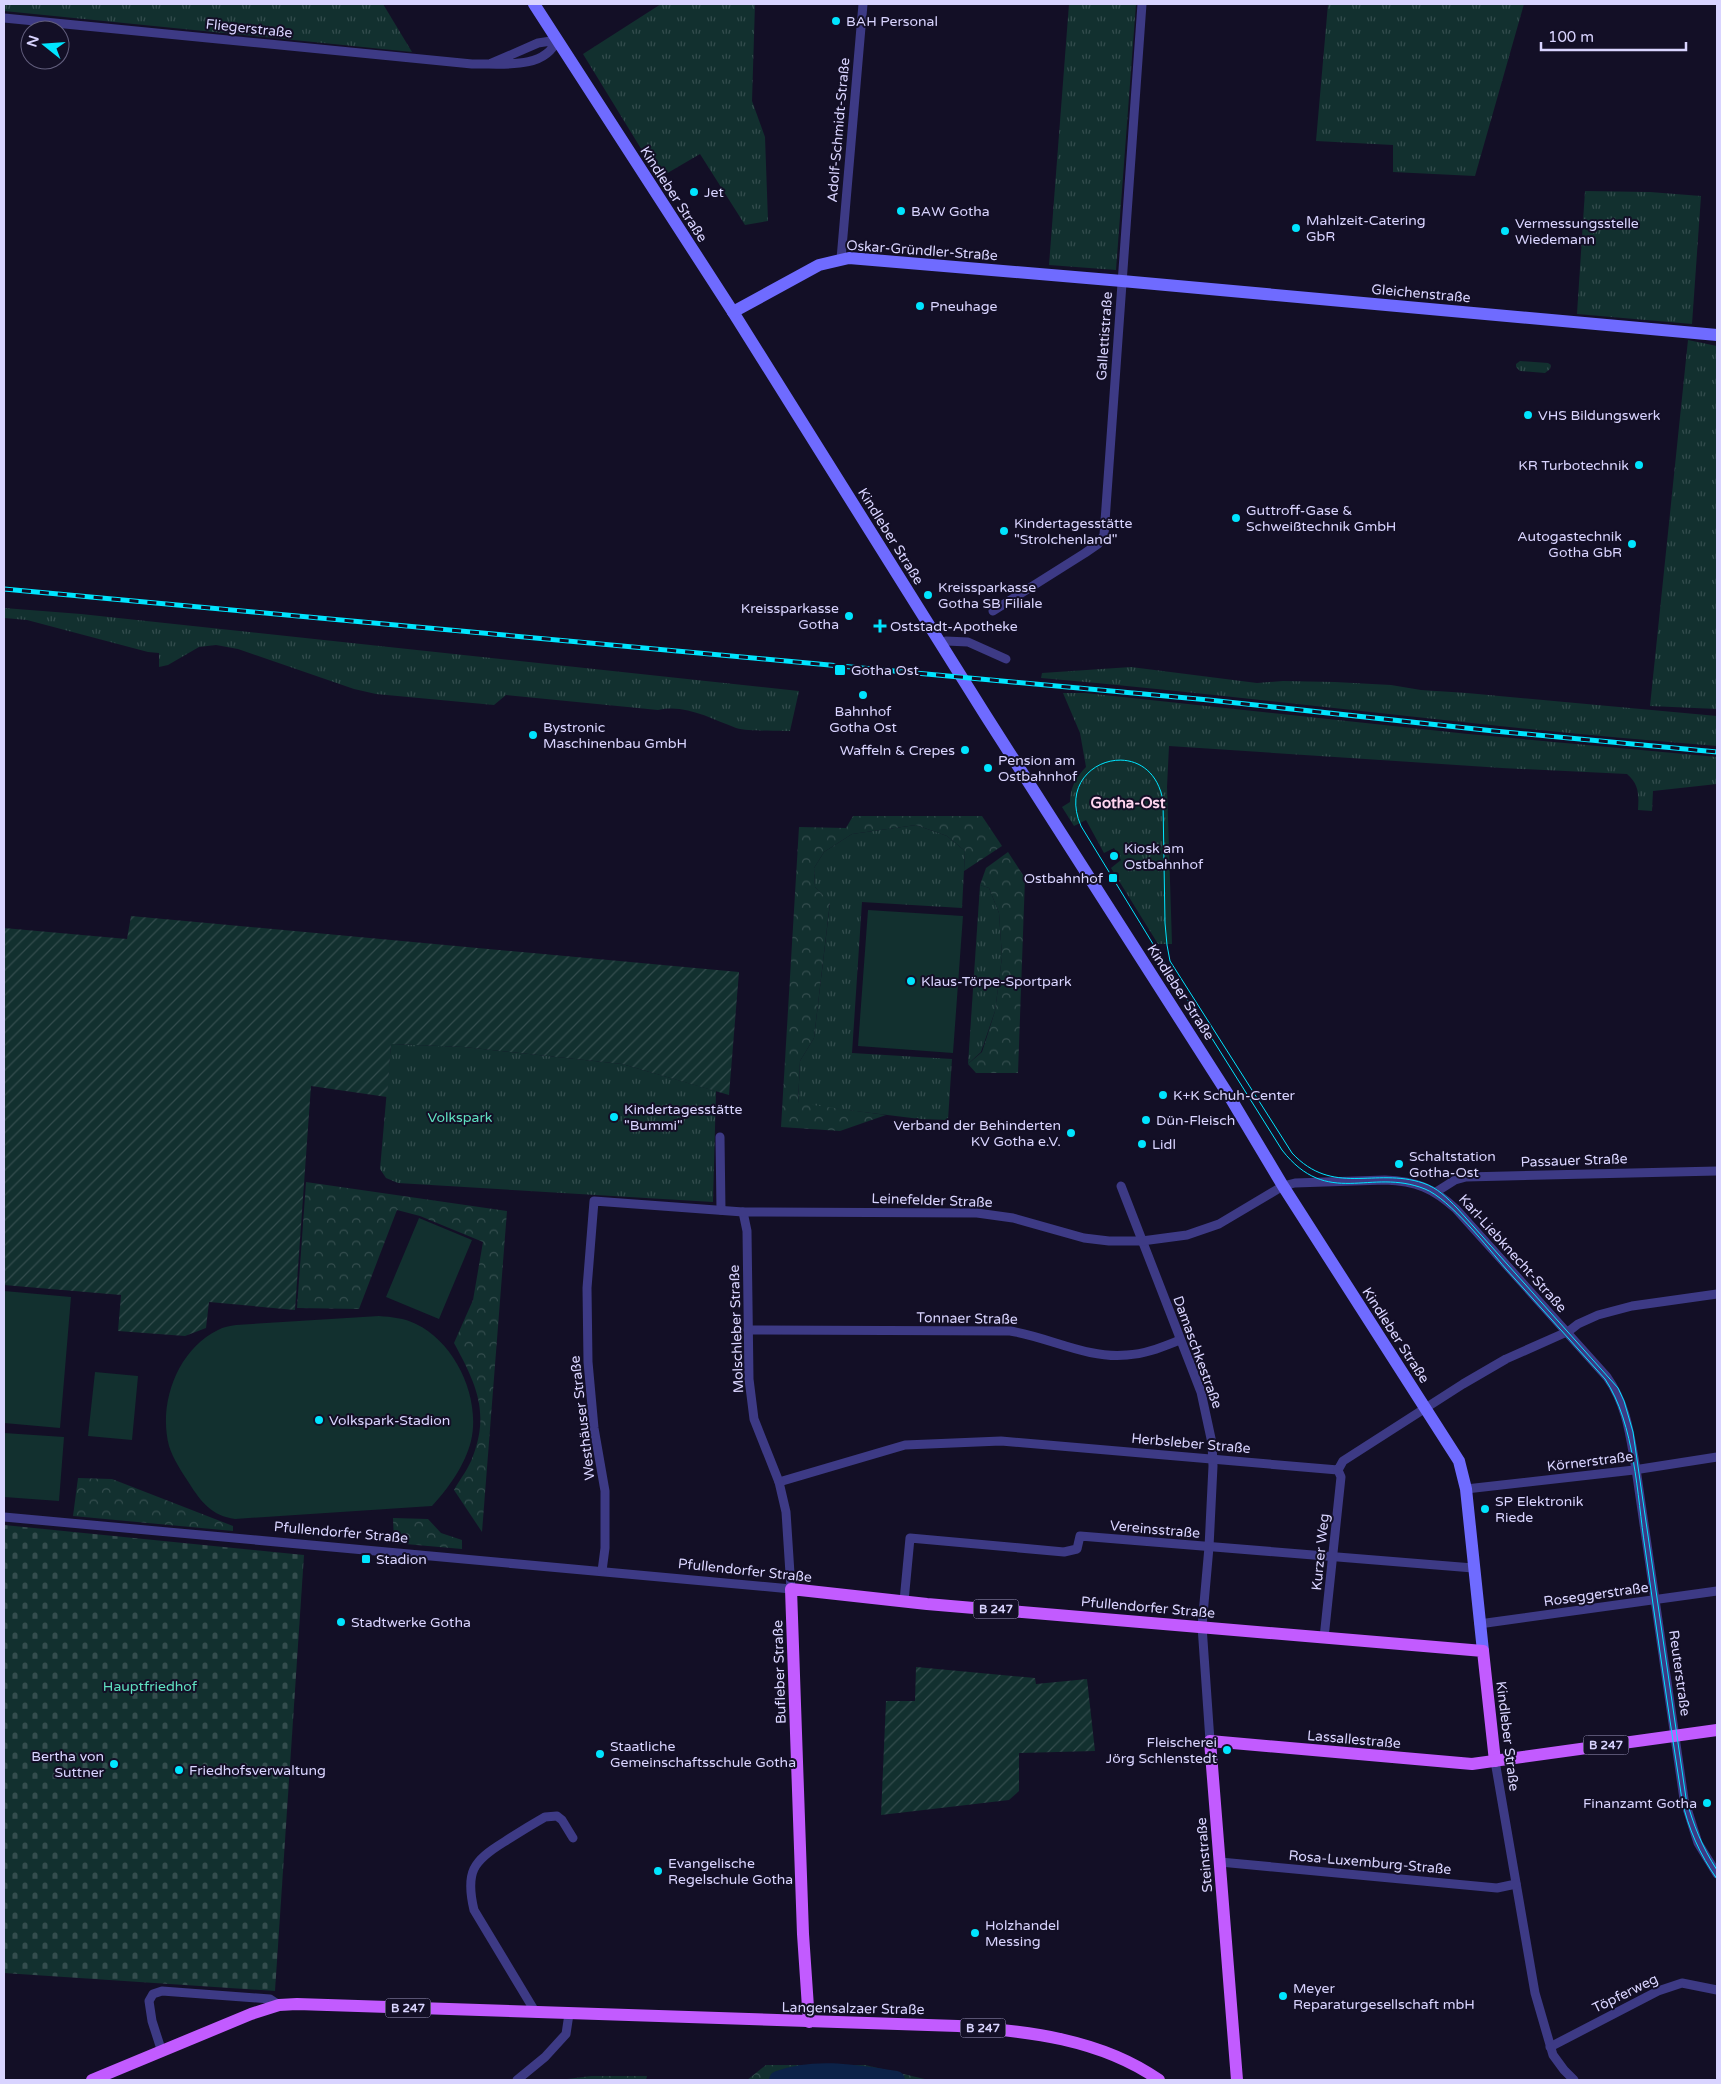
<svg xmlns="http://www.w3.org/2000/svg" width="1721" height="2084" font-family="'Varela Round',sans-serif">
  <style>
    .grass { fill: url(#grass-tufts) }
    .forest { fill: url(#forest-crowns) }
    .cemetery { fill: url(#cemetery-stones) }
    .garden { fill: url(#garden-furrows) }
    .pitch { fill: #12302f }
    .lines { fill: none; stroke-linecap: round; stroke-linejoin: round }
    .river { stroke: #0c2248; stroke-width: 18 }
    .street { stroke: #3d3a85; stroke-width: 9 }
    .secondary { stroke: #6f6bff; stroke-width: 12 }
    .primary { stroke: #c25bff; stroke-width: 12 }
    .tram { stroke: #00e5ff; stroke-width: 1 }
    .rail-casing { stroke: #00e5ff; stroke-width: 5 }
    .rail { stroke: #130f26; stroke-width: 3; stroke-dasharray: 9; stroke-linecap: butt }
    .poi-dot { fill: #00e5ff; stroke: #130f26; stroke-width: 2 }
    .labels { text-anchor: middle; stroke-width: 4; stroke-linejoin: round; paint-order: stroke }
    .shield { fill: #130f26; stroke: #9e99be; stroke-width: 1 }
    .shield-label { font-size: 12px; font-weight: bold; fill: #d9d4ff }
    .poi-label { font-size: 14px; fill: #d9d4ff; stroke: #130f26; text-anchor: start }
    .street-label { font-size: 14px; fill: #d9d4ff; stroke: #130f26 }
    .park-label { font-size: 14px; fill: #5fe0c0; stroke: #130f26 }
    .neighbourhood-label { font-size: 15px; font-weight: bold; fill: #ffd6f0; stroke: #130f26 }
  </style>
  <defs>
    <pattern id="grass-tufts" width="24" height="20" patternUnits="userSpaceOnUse" patternTransform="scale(1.25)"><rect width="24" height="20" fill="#12302f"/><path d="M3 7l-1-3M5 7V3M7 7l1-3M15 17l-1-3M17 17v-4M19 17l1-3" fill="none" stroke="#344d4e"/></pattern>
    <pattern id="forest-crowns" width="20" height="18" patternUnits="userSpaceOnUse" patternTransform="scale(1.25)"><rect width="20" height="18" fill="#12302f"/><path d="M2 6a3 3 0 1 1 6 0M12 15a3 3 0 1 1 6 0" fill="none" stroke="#344d4e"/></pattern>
    <pattern id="cemetery-stones" width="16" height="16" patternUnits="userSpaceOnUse" patternTransform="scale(1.25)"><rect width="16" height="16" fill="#12302f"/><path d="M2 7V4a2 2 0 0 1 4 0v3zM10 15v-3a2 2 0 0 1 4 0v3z" fill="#344d4e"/></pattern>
    <pattern id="garden-furrows" width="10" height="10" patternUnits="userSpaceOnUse" patternTransform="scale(1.25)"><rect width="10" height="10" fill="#12302f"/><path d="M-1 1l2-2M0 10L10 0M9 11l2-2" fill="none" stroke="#344d4e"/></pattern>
  </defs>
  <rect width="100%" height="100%" fill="#130f26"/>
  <g class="grass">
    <polygon points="4,4 383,4 412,52 4,11"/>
    <polygon points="661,4 755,4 752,101 765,137 768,221 745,225 700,154 659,178 583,54"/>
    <polygon points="1069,4 1136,4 1116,270 1049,265"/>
    <polygon points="1328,4 1524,4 1475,176 1393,172 1393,145 1316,141"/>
    <polygon points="1585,191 1650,192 1701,196 1692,324 1577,314"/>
    <polygon points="1688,340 1717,346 1717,709 1650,706"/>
    <polygon points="1520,361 1548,363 1551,365 1550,369 1545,373 1520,371 1516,367 1516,364"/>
    <path d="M4,608L81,614L799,691L790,731C775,730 750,732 736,728C711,719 686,704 658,710L506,695L494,705L376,694L354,689L238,649L216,645L199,647L168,665L159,667V653L148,652L27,620L4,618Z"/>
    <path d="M1131,667L1257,683L1283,681L1335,682L1391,685L1421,690L1467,693L1717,716V746C1491,729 1267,698 1041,678L1042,673Z"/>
    <path d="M1063,693H1085L1468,734L1717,757V784L1653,791L1652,811L1638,810C1639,795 1639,784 1627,774L1502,768L1169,746L1167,787L1172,944H1158L1111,868L1121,860L1114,848L1104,853L1086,820L1074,826L1062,807L1070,802C1070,788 1076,777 1086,767L1080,733Z"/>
    <polygon points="916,825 947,836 965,851 962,908 862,902 852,1053 952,1059 948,1120 920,1119 798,1104 800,1061 814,1038 830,903 815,887 814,868 824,852 852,834"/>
    <polygon points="980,885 989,888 999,913 1002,957 995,1011 981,1052 968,1064"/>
    <polygon points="391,1044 464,1047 622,1064 716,1091 713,1202 398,1183 386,1178 380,1169"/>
  </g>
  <g class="forest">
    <polygon points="853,816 982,816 1002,846 964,871 965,851 947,836 916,825 852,834 824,852 814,868 815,887 830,902 814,1038 800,1061 798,1103 886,1115 840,1131 781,1127 799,827 846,828"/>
    <polygon points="1008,852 1025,878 1018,1073 976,1073 968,1064 982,1052 995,1011 1002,957 999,913 989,888 980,885 986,868"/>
    <path d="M306,1182L507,1211L482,1532L454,1490C460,1479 469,1468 473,1456C490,1411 475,1382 454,1343L473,1300L483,1242L420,1216L397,1210L359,1309L297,1308Z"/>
    <polygon points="78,1478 112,1479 233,1526 233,1531 73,1516"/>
    <polygon points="393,1518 428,1519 441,1533 462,1540 462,1549 394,1543"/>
    <polygon points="766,2065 865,2065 929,2080 747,2080"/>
    <polygon points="591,2076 647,2076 646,2080 559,2080"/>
  </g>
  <polygon class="cemetery" points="4,1525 304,1555 275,1991 4,1973"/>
  <g class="garden">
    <polygon points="131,916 739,972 729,1095 622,1064 464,1047 391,1044 387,1097 311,1086 295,1310 209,1302 206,1328 185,1336 118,1331 121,1295 4,1285 4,928 127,939"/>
    <polygon points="916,1667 1035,1678 1036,1684 1087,1679 1095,1751 1019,1753 1019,1791 1009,1800 881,1815 886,1701 915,1701"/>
  </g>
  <g class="pitch">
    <polygon points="868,910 963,916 953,1053 858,1046"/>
    <polygon points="419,1218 472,1240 439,1319 386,1297"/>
    <polygon points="4,1291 71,1297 60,1428 4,1423"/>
    <path d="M379,1316C392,1317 404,1318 416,1324C456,1343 481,1399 471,1441C465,1465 448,1489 432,1506L235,1519C212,1516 201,1502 189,1483C182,1472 173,1459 169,1446C158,1404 177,1350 218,1330C223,1327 230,1326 236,1325Z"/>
    <polygon points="95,1372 138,1376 132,1440 88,1436"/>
    <polygon points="4,1433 64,1437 59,1501 4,1497"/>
  </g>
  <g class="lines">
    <path class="river" d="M778,2080C816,2066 857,2074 896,2080"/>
    <g class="street">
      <path d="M4,18L472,64C499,63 544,71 557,40L538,43L492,63"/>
      <polyline points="841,259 863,4"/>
      <polyline points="993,611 1085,553 1098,544 1104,535 1142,4"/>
      <polyline points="946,641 968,642 1006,659"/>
      <polyline points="720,1137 721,1210"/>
      <polyline points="1121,1186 1201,1392 1212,1443 1213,1466 1209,1547 1202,1626 1210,1741"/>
      <polyline points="1436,1192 1455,1180 1466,1177 1717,1171"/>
      <path d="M748,1330L1010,1331C1049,1337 1087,1359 1127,1355C1146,1354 1162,1347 1180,1340"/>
      <polyline points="779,1482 905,1445 1001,1441 1338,1470 1343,1461 1463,1384 1506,1359 1569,1331 1578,1324 1598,1315 1632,1306 1717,1294"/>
      <polyline points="1466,1489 1634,1470 1717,1457"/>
      <polyline points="4,1517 791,1589 786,1512 779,1482 754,1419 749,1379 747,1231 743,1212"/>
      <path d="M602,1571L605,1548V1491L594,1428L588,1362L587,1288L594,1201L743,1212L977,1213L1013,1218L1084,1238L1109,1241H1142L1187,1235L1219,1224L1283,1186L1295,1183L1385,1180C1416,1181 1433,1188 1456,1209L1607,1377C1627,1405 1630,1436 1636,1469L1684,1799L1698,1843L1717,1874"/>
      <polyline points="904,1601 910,1538 1064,1552 1077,1549 1080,1536 1473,1568"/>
      <polyline points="1479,1624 1717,1591"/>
      <polyline points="1324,1638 1341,1477 1338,1470"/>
      <polyline points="1495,1761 1535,1993 1553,2055 1564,2070 1574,2080"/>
      <polyline points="1220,1862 1497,1888 1516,1884"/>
      <path d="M536,2013L474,1910C465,1872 473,1861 504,1842C518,1833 531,1825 545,1817L557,1816L562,1820L573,1838"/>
      <polyline points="1550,2047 1658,1991 1682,1983 1717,1990"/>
      <polyline points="162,2052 152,2021 149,2001 153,1994 162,1991 270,1999 279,2005"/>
      <polyline points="517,2080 545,2057 566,2034 569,2014"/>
    </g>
    <g class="secondary">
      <polyline points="534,4 733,312 986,716 1231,1099 1283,1186 1459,1461 1466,1489 1483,1651"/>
      <polyline points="733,312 819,265 849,258 1122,281 1717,335"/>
    </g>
    <g class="primary">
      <polyline points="809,2022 803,1934 791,1589 927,1604 1483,1651 1495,1761"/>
      <path d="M92,2080L251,2014L279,2005L297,2004L958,2026C1027,2031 1101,2039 1159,2080"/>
      <polyline points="1237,2080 1210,1741 1472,1764 1717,1730"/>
    </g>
    <path class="tram" d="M1717,1870C1702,1847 1693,1824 1686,1798L1633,1432L1624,1401L1618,1388L1457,1208C1447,1198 1438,1188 1423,1183C1375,1167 1333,1197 1292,1153L1170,961L1167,945L1165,923L1163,801C1151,730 1052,760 1081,826L1164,962L1282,1150C1328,1209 1370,1167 1425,1189C1450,1199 1488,1248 1506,1269C1539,1306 1572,1342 1605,1379C1635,1424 1637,1495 1645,1548C1657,1632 1669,1716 1682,1800C1688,1828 1700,1855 1717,1879"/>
    <g class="rail-casing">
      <polyline id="rail" points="4,589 1209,700 1494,731 1717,752"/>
    </g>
    <use href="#rail" class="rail"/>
  </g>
  <g class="poi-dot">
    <circle cx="836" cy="21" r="5"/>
    <circle cx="694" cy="192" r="5"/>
    <circle cx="901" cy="211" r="5"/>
    <circle cx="1296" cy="228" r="5"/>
    <circle cx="1505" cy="231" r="5"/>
    <circle cx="920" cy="306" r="5"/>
    <circle cx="1528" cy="415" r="5"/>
    <circle cx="1639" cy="465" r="5"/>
    <circle cx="1236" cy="518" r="5"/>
    <circle cx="1004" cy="531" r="5"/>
    <circle cx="1632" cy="544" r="5"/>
    <circle cx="928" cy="595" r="5"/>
    <circle cx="849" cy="616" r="5"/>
    <path d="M877.5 618.5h5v5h5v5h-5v5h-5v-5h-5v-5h5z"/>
    <rect x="834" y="664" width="12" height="12" rx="2.5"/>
    <circle cx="863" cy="695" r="5"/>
    <circle cx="533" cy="735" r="5"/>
    <circle cx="965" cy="750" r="5"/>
    <circle cx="988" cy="768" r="5"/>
    <circle cx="1114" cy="856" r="5"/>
    <rect x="1108" y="873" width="10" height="10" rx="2.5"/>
    <circle cx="911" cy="981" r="5"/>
    <circle cx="1163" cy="1095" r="5"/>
    <circle cx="614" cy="1117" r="5"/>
    <circle cx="1146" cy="1120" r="5"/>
    <circle cx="1071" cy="1133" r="5"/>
    <circle cx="1142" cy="1144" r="5"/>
    <circle cx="1399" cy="1164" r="5"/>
    <circle cx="319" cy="1420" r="5"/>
    <circle cx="1485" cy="1509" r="5"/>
    <rect x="361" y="1554" width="10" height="10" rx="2.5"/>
    <circle cx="341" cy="1622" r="5"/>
    <circle cx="1227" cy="1750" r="5"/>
    <circle cx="600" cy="1754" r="5"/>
    <circle cx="114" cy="1764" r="5"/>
    <circle cx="179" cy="1770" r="5"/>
    <circle cx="1707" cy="1803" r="5"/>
    <circle cx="658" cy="1871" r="5"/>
    <circle cx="975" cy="1933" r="5"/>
    <circle cx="1283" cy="1996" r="5"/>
  </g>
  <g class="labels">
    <g class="shield">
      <rect x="973.5" y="1599.5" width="45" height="19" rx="4"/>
      <rect x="1583.5" y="1735.5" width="45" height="19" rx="4"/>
      <rect x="385.5" y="1998.5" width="45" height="19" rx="4"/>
      <rect x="960.5" y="2018.5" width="45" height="19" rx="4"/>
    </g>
    <g class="shield-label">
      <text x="996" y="1613">B 247</text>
      <text x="1606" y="1749">B 247</text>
      <text x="408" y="2012">B 247</text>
      <text x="983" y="2032">B 247</text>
    </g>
    <g class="poi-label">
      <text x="846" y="26">BAH Personal</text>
      <text x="704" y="197">Jet</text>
      <text x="911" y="216">BAW Gotha</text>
      <text x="1306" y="225">Mahlzeit-Catering<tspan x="1306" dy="16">GbR</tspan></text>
      <text x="1515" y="228">Vermessungsstelle<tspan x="1515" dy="16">Wiedemann</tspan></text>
      <text x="930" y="311">Pneuhage</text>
      <text x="1538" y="420">VHS Bildungswerk</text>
      <text x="1629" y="470" text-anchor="end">KR Turbotechnik</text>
      <text x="1246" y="515">Guttroff-Gase &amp;<tspan x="1246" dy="16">Schweißtechnik GmbH</tspan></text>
      <text x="1014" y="528">Kindertagesstätte<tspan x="1014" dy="16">"Strolchenland"</tspan></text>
      <text x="1622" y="541" text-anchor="end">Autogastechnik<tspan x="1622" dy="16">Gotha GbR</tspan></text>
      <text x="938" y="592">Kreissparkasse<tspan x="938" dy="16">Gotha SB Filiale</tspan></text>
      <text x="839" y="613" text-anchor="end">Kreissparkasse<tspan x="839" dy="16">Gotha</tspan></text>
      <text x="890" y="631">Oststadt-Apotheke</text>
      <text x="851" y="675">Gotha Ost</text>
      <text x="863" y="716" text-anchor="middle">Bahnhof<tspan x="863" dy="16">Gotha Ost</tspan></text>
      <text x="543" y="732">Bystronic<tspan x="543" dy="16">Maschinenbau GmbH</tspan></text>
      <text x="955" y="755" text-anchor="end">Waffeln &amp; Crepes</text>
      <text x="998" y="765">Pension am<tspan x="998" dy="16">Ostbahnhof</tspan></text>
      <text x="1124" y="853">Kiosk am<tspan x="1124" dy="16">Ostbahnhof</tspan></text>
      <text x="1103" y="883" text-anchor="end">Ostbahnhof</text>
      <text x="921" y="986">Klaus-Törpe-Sportpark</text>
      <text x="1173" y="1100">K+K Schuh-Center</text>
      <text x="624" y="1114">Kindertagesstätte<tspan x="624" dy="16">"Bummi"</tspan></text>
      <text x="1156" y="1125">Dün-Fleisch</text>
      <text x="1061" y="1130" text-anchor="end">Verband der Behinderten<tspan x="1061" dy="16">KV Gotha e.V.</tspan></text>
      <text x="1152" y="1149">Lidl</text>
      <text x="1409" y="1161">Schaltstation<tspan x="1409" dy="16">Gotha-Ost</tspan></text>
      <text x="329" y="1425">Volkspark-Stadion</text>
      <text x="1495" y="1506">SP Elektronik<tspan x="1495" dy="16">Riede</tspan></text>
      <text x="376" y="1564">Stadion</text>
      <text x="351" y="1627">Stadtwerke Gotha</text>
      <text x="1217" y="1747" text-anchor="end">Fleischerei<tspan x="1217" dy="16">Jörg Schlenstedt</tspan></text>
      <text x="610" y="1751">Staatliche<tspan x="610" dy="16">Gemeinschaftsschule Gotha</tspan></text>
      <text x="104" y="1761" text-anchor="end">Bertha von<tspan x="104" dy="16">Suttner</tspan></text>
      <text x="189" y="1775">Friedhofsverwaltung</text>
      <text x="1697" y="1808" text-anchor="end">Finanzamt Gotha</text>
      <text x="668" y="1868">Evangelische<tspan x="668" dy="16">Regelschule Gotha</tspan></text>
      <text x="985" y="1930">Holzhandel<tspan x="985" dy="16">Messing</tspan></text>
      <text x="1293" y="1993">Meyer<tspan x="1293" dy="16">Reparaturgesellschaft mbH</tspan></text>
    </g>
    <g class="street-label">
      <text transform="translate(249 28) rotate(6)" y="5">Fliegerstraße</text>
      <text transform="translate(838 130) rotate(-85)" y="5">Adolf-Schmidt-Straße</text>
      <text transform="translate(674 194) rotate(57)" y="5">Kindleber Straße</text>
      <text transform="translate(922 250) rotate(4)" y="5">Oskar-Gründler-Straße</text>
      <text transform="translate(1421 293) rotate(5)" y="5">Gleichenstraße</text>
      <text transform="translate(1104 336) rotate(-86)" y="5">Gallettistraße</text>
      <text transform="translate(891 536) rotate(58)" y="5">Kindleber Straße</text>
      <text transform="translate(1181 992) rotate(57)" y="5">Kindleber Straße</text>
      <text transform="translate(1574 1160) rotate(-2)" y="5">Passauer Straße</text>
      <text transform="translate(932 1200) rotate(2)" y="5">Leinefelder Straße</text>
      <text transform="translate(1513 1253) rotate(48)" y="5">Karl-Liebknecht-Straße</text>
      <text transform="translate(967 1318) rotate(1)" y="5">Tonnaer Straße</text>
      <text transform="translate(736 1329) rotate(-92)" y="5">Molschleber Straße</text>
      <text transform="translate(1396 1335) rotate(57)" y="5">Kindleber Straße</text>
      <text transform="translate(1198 1352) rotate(70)" y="5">Damaschkestraße</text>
      <text transform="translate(582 1418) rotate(-97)" y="5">Westhäuser Straße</text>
      <text transform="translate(1191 1443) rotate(5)" y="5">Herbsleber Straße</text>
      <text transform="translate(1590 1461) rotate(-7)" y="5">Körnerstraße</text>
      <text transform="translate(1155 1529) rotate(5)" y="5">Vereinsstraße</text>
      <text transform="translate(341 1532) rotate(5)" y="5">Pfullendorfer Straße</text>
      <text transform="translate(1320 1552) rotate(-84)" y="5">Kurzer Weg</text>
      <text transform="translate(745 1570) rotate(6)" y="5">Pfullendorfer Straße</text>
      <text transform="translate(1596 1594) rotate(-8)" y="5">Roseggerstraße</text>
      <text transform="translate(1148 1607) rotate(5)" y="5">Pfullendorfer Straße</text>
      <text transform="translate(779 1672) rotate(-92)" y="5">Bufleber Straße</text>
      <text transform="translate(1680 1673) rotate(82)" y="5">Reuterstraße</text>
      <text transform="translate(1508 1736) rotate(83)" y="5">Kindleber Straße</text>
      <text transform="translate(1354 1739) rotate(5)" y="5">Lassallestraße</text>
      <text transform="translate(1204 1855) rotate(-95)" y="5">Steinstraße</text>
      <text transform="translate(1370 1862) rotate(5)" y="5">Rosa-Luxemburg-Straße</text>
      <text transform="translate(1625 1993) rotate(-26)" y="5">Töpferweg</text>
      <text transform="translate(853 2008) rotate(1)" y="5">Langensalzaer Straße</text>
    </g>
    <g class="park-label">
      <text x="460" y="1122">Volkspark</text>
      <text x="150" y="1691">Hauptfriedhof</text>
    </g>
    <g class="neighbourhood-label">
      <text x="1128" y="808">Gotha-Ost</text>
    </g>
  </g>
  <rect width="1721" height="2084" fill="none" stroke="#d9d4ff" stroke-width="10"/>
  <g transform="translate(45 45) rotate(287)"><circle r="24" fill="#130f26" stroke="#625e7d"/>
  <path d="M0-4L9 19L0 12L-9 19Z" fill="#00e5ff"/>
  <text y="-8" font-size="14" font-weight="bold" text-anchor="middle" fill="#d9d4ff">N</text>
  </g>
  <path d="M1541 42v8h145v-8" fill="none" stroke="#d9d4ff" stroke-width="2.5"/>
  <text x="1548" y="42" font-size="15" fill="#d9d4ff" stroke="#130f26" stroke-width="4" paint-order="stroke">100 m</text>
</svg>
